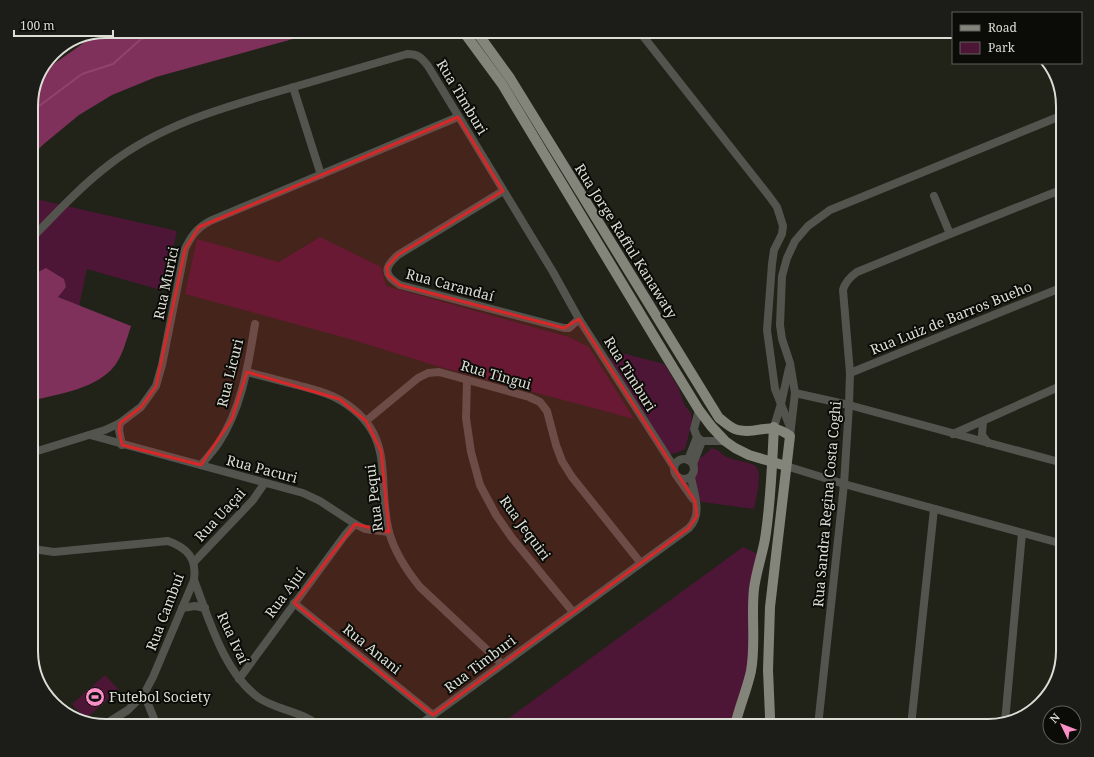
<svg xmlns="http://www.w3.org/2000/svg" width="1094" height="757" font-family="'Noto Serif',serif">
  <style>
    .green { fill: #4e1636 }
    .forest { fill: #7f315c }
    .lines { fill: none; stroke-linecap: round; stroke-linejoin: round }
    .stream { stroke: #92426d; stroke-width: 2 }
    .minor { stroke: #53544e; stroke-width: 8 }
    .major { stroke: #84857a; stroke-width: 10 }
    .marked { fill: #d62828; fill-opacity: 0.2; stroke: #d62828; stroke-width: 3; stroke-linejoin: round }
    .labels { text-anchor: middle; stroke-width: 4; stroke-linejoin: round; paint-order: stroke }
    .street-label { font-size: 14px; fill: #dcded6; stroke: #0b0b07 }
    .poi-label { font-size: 14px; fill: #dcded6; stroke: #0b0b07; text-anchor: start }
    .rim { fill: none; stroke: #dcded6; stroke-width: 2 }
  </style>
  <rect width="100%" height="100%" fill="#212318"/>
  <g class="green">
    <polygon points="31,198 177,231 164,291 87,269 79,306 58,297 36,273 32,286 36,300 31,298"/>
    <polygon points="320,237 381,267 386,286 569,337 589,347 634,419 440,367 350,339 185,294 197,239 279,262"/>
    <polygon points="618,352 664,364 678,387 685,406 691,413 692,421 685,449 676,453 668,454 609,358"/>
    <path d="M712,448C722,451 720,454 727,457C735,461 746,461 754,465C764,471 756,499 754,509L695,501L693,479L697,460C704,456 706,453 712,448Z"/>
    <polygon points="743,547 762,556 740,726 498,726"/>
    <polygon points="105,675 119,690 85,719 72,704"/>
  </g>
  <g class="forest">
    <polygon points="106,31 322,31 156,77 112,95 79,115 45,143 31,156 31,101 45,70 98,33"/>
    <path d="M46,268L64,279L66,287L58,297L131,326C126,341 122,359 111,370C91,390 57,394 31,401V306L36,300L32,286L36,273Z"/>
  </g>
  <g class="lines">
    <polyline class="stream" points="31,112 82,74 113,64 141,39 170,31"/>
    <g class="minor">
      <polyline points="639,31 769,196 777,207 783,226 782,234 774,250 772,264 767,330 775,389 790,427"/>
      <polyline points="293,87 321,175"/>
      <path d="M503,191L398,255C384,267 383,275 400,285L564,328H569L579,319"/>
      <polyline points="1058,192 1063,237"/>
      <polyline points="934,196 950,234"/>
      <path d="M31,239C56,213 81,186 110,164C162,124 225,107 287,89C327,77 367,66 407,54C418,54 421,57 428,66L553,272L579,319L674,467"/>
      <path d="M247,372C263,376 280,381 297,385C311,389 327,392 340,400C398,434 376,480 389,532C395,553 407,571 420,587L502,664"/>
      <polyline points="850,373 1063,287"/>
      <polyline points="467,380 466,418 471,452 480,485 496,515 512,538 573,612"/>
      <polyline points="795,393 849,405 1063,463"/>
      <polyline points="699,410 694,429 697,437 702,441 725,441"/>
      <polyline points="366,421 418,378 428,373 439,372 529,397 540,402 547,411 556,445 562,461 572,477 640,562"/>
      <polyline points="983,421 982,435 988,443"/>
      <polyline points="120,423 119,430 122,445"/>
      <polyline points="774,427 781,404 789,368"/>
      <polyline points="953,434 1063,385"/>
      <polyline points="90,435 303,493 320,501 355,524 365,529 389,532"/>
      <polyline points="790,436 795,393 790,363 782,339 780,325 782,276 787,258 795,241 808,226 830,210 1063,115"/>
      <path d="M31,453L105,430L120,423L141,407L156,386L162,365L185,249C191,236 197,228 210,221L458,117"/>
      <circle cx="684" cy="469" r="10"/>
      <polyline points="688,460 697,437"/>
      <polyline points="693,464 702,441"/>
      <path d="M201,465C207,458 213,451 218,444C242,408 248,366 255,324"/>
      <polyline points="786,466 844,484 1063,544"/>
      <polyline points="678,478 693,499"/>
      <path d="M31,548L40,550L54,552L168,541C188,548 197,559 194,580L153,677L144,694L128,710L104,725"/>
      <polyline points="194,562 253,500 264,484"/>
      <path d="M194,580C209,619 224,673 259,698C274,708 291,710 307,718C311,720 315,723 320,726"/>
      <polyline points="294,603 433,715"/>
      <polyline points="182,608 195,606 205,608"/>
      <polyline points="239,679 345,535 355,524"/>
      <polyline points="144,694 157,726"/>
      <polyline points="1005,722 1022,533"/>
      <path d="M418,726L689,528C703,514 694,494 691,477"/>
      <path d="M818,726L844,484L849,405L850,373L843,290C845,282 850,277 857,272L950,234L1063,189"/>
      <polyline points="911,726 934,509"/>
    </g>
    <g class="major">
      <polyline points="463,31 502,84 658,343 699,410 711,426 725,441 735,448 749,455 786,466"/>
      <path d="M476,31L510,78L719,418C725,422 730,428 738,430C759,435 769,420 790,436L770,607L768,670L770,717L769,726"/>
      <path d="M735,726C739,707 747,690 751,671C756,644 751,616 754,589C756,572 762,556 765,539C771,502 772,464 774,427"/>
      <polyline points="748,726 749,726"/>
    </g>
  </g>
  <path class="marked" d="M458,117L503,191L398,255L387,267L388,275L400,285L564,328L579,319L695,501L697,516L689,528L433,715L294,603L355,524L389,532L381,451L366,421L339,399L247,372L232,419L201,465L122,445L119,430L120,423L141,407L156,386L185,249L199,227Z"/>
  <defs>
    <g id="stadium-disc" transform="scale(1)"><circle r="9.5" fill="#fa8fc6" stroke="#0b0b07"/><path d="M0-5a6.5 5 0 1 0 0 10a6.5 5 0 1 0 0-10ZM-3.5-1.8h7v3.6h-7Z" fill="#111"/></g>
  </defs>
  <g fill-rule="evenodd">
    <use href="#stadium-disc" x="95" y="697"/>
  </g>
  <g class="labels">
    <g class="street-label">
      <text transform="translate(462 97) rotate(59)" y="5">Rua Timburi</text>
      <text transform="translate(626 241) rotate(58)" y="5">Rua Jorge Rafful Kanawaty</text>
      <text transform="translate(166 283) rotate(-78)" y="5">Rua Murici</text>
      <text transform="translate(450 285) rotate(15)" y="5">Rua Carandaí</text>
      <text transform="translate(951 318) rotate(-22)" y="5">Rua Luiz de Barros Bueho</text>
      <text transform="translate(230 373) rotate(-76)" y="5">Rua Licuri</text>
      <text transform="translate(630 374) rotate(58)" y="5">Rua Timburi</text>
      <text transform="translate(496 375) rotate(16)" y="5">Rua Tingui</text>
      <text transform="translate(262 469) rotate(15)" y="5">Rua Pacuri</text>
      <text transform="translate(374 498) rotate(-97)" y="5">Rua Pequi</text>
      <text transform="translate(827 504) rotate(-85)" y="5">Rua Sandra Regina Costa Coghi</text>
      <text transform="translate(220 515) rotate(-47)" y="5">Rua Uaçai</text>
      <text transform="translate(525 528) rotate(54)" y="5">Rua Jequiri</text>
      <text transform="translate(285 593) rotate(-54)" y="5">Rua Ajuí</text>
      <text transform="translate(165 612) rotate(-69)" y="5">Rua Cambuí</text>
      <text transform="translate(233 638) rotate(65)" y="5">Rua Ivaí</text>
      <text transform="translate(372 649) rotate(39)" y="5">Rua Anani</text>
      <text transform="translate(480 664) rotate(-37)" y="5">Rua Timburi</text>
    </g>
    <g class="poi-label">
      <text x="109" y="702">Futebol Society</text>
    </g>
  </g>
  <path d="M0 0H1094V757H0ZM106 38H988A68 68 0 0 1 1056 106V651A68 68 0 0 1 988 719H106A68 68 0 0 1 38 651V106A68 68 0 0 1 106 38Z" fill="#1c1c18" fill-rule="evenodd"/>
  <path class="rim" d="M106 38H988A68 68 0 0 1 1056 106V651A68 68 0 0 1 988 719H106A68 68 0 0 1 38 651V106A68 68 0 0 1 106 38Z"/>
  <rect x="952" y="12" width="130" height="52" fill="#0b0b07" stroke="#5f5f5a"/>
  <rect x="960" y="25" width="20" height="6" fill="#84857a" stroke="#5f5f5a"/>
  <text x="988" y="32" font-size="12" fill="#dcded6">Road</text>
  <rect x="960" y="42" width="20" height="12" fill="#4e1636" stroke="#5f5f5a"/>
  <text x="988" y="52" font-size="12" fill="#dcded6">Park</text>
  <g transform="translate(1062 725) rotate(313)"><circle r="19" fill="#0b0b07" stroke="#5f5f5a"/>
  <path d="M0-3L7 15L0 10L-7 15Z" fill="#fa8fc6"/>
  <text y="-6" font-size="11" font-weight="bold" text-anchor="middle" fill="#dcded6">N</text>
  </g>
  <path d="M14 30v6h99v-6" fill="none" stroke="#dcded6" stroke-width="2"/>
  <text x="20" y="30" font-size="12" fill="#dcded6" stroke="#0b0b07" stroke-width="3" paint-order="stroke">100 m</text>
</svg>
